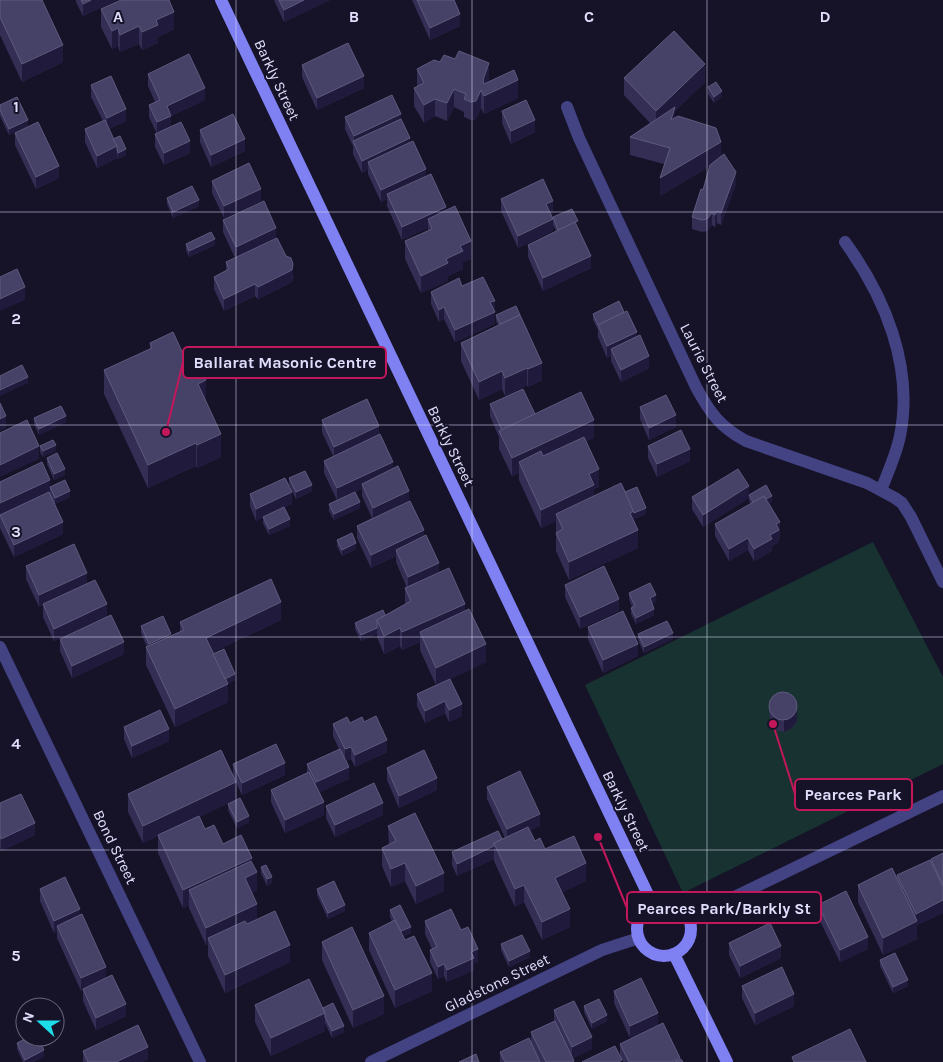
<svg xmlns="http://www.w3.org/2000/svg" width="943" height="1062" font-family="Karla,sans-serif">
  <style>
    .green { fill: #173230 }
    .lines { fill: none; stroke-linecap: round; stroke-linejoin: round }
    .minor { stroke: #434383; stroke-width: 12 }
    .secondary { stroke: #7f81f2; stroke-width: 12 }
    .wall { fill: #342e55 }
    .shaded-wall { fill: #201b3c }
    .building { fill: #464167; stroke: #5e5a7e }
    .grid { fill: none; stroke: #e0defc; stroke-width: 1; stroke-opacity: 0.55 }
    .labels { text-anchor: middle; stroke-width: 4; stroke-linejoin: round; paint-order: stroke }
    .street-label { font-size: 15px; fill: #e0defc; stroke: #161329 }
    .grid-label { font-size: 16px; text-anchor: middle; font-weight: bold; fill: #e0defc; stroke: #161329; stroke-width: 4; stroke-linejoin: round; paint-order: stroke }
    .leader { fill: none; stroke: #c2185b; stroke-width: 2 }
    .callout-dot { fill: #c2185b; stroke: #161329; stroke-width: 2 }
    .callout { fill: #161329; stroke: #c2185b; stroke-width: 2 }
    .callout-label { font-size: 16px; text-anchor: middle; font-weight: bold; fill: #e0defc }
  </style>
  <rect width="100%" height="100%" fill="#161329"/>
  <polygon class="green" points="873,542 943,677 943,764 683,893 585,685"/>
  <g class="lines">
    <g class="minor">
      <path d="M567,107L579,138L696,387C710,413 720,427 746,441L867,483L895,498L902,503L911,517L943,582"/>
      <path d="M845,242C885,297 914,367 900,436C896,455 888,472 881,490"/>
      <polyline points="0,647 200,1062"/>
      <polyline points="689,919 943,796"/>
      <polyline points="371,1062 602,950 639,938"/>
    </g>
    <g class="secondary">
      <polyline points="221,0 653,905"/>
      <circle cx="664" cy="929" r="27"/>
      <polyline points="674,954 727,1062"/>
    </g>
  </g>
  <g class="wall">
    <polygon points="0,0 63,62 22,82 0,35"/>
    <polygon points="76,0 117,0 83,16 76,2"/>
    <polygon points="274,0 330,0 284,22"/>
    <polygon points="412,0 454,0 460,26 430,40"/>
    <polygon points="101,9 174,29 158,37 158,43 142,50 139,44 120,52 118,46 112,49 101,27"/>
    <polygon points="302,65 364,88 317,110 302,77"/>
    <polygon points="417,69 489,81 488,83 518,98 484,114 481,108 476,119 471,120 464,117 464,112 454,107 447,121 435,116 424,123 414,106 414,88 417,87"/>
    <polygon points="148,74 205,100 171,116 171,127 190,153 164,165 155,147 155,134 157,134 149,117 149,105 155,102 148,86"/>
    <polygon points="624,78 705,82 675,111 675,118 721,157 736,184 721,225 717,223 715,227 712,225 707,231 702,232 692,229 692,217 703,190 710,166 660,196 664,164 630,155 630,137 650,123 624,95"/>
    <polygon points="91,85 126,121 109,129 113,139 126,155 118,159 117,156 117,158 97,168 85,142 85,129 103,121 91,97"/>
    <polygon points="708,87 722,97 714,103 708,94"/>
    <polygon points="0,105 28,126 9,135 0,116"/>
    <polygon points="502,111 535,132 511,144 502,123"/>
    <polygon points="345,117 401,119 410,142 426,176 446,210 471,259 463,262 463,269 448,276 448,281 421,293 405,259 405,241 428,231 428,228 402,240 387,206 387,199 381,202 368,174 368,170 362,173 353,154 353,146 345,129"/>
    <polygon points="200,130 245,151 211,167 200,142"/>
    <polygon points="15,133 59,178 36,189 15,145"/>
    <polygon points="212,181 261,201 224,218 212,193"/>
    <polygon points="167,198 199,206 173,218 167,204"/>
    <polygon points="501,199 553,213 551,214 553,218 578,227 591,268 543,291 528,257 528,245 556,231 553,225 553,231 518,248 501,211"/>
    <polygon points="223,220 276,238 293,276 292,282 258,299 255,296 224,311 214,289 214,277 226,271 226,262 235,258 223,232"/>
    <polygon points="186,244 215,245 189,257 186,250"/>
    <polygon points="462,286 495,301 495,324 455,342 444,319 439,322 431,304 431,292"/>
    <polygon points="593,314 637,336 649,368 621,382 611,361 611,356 607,358 598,337 598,330 593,320"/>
    <polygon points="496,315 542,380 528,387 527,385 505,396 502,389 479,400 461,361 461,343 498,325 496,321"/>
    <polygon points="150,343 206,402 221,457 197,468 196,466 148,488 104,394 104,370 150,349"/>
    <polygon points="490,404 535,414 594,438 586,441 599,487 594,489 594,496 625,492 646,514 634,519 638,548 569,580 556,551 556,521 541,528 519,480 519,473 512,476 499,449 499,437 490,416"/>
    <polygon points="640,407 676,427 649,440 640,419"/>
    <polygon points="34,418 66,422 39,435 34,424"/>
    <polygon points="322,420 379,435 393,469 409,501 439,573 465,611 486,662 450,679 462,716 449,722 445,713 425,723 417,706 417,694 436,685 420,650 420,642 402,650 400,646 384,654 377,637 377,634 361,641 355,629 355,623 385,615 405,604 405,588 407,588 396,562 396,556 371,568 357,538 357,526 372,518 362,496 362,489 337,500 324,473 324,461 333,456 322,432"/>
    <polygon points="40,446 56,451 43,457 40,452"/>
    <polygon points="648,446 690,461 657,477 648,458"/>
    <polygon points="47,458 65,475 54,480 47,464"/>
    <polygon points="289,478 312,491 296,499 289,484"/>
    <polygon points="0,482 50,487 70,497 55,504 49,493 63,534 14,557 0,528"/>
    <polygon points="250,494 292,504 284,507 290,526 269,535 263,523 263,517 256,521 250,506"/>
    <polygon points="749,495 772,502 769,503 780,522 779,542 772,546 772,551 754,561 748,550 729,561 715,536 715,524 751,504 749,501"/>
    <polygon points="692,497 749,498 703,527 692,509"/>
    <polygon points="329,504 360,508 334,520 329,511"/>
    <polygon points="337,540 356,549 342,556 337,546"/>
    <polygon points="26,566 87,584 107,616 54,641 43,617 43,605 39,607 26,579"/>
    <polygon points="565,585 619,611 580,629 565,597"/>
    <polygon points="629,593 656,602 652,603 654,615 636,624 631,614 631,608 632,607 629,599"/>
    <polygon points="281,620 213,652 235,680 227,684 228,702 175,727 146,665 146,647 147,647 141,633 141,626 171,636 180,632 180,622"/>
    <polygon points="588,627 638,656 603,673 588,639"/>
    <polygon points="638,634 673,639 644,653 638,640"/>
    <polygon points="60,639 124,654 72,678 60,651"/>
    <polygon points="769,702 797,721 792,728 784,732 776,730 772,727 770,723"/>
    <polygon points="364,722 387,752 355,767 351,759 346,761 349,779 319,792 324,815 285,833 271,802 271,790 307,773 307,764 339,749 333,736 333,724"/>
    <polygon points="124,727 169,741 132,758 124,739"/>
    <polygon points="233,764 285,775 242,795 233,776"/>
    <polygon points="387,768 437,790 399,808 387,780"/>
    <polygon points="487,787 540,826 530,830 535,841 586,881 562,892 570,927 542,940 524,902 515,907 494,861 494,859 457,876 452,865 452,852 505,838 487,799"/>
    <polygon points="128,794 236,800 249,822 237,828 228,810 228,804 229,803 199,817 205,829 223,844 252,862 257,890 252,893 257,919 290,962 225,993 208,956 208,944 206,945 189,908 189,905 183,908 158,853 158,836 143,843 128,812"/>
    <polygon points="0,803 35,835 1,851 0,848"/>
    <polygon points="326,806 383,815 335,837 326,818"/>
    <polygon points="388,826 444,891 416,904 405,881 391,887 382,866 382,848 389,845"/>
    <polygon points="943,853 943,913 917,925 917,939 883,955 858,902 858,885 897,879 897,875 931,861 931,859"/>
    <polygon points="261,867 272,883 267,886 261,873"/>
    <polygon points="40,889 80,915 106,978 126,1016 96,1030 83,1001 83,990 81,991 57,938 57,932 54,933 40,901"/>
    <polygon points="317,889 345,911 328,919 317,895"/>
    <polygon points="818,905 868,949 840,962 818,917"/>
    <polygon points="390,910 411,933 403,936 432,991 395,1008 369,950 369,933 392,922 390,916"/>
    <polygon points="425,921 461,930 478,961 474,963 474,970 447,982 444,976 438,979 430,962 430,950 432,949 425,934"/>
    <polygon points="322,942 384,1014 353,1028 322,960"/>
    <polygon points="729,943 781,958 740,978 729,955"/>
    <polygon points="501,944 530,957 509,967 501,950"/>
    <polygon points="880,960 908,986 893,993 880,966"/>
    <polygon points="742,986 794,1006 755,1025 742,998"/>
    <polygon points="614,991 658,1025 630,1038 614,1003"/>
    <polygon points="255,1005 323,1008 344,1032 332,1038 325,1023 325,1031 271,1056 255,1022"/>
    <polygon points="584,1006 607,1021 592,1029 584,1012"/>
    <polygon points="554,1010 592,1049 573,1058 574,1062 500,1062 500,1052 531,1043 531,1032 554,1021"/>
    <polygon points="17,1043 44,1057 33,1062 23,1062 17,1049"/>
    <polygon points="620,1044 680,1060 683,1062 623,1062 620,1056"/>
    <polygon points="83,1051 148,1059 142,1062 83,1062"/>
  </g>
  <g class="shaded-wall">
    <polygon points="91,0 117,0 83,16 83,4"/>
    <polygon points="304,0 330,0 284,22 284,10"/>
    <polygon points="174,12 174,29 158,37 158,43 142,50 142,32 156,20"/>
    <polygon points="460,14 460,26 430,40 430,28"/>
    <polygon points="139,26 139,44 120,52 120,35"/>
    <polygon points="118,28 118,46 112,49 112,31"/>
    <polygon points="63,45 63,62 22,82 22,64"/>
    <polygon points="489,63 489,81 484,96 483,80"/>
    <polygon points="705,64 705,82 675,111 675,124 656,129 656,111"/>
    <polygon points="364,76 364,88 317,110 317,98"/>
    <polygon points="518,80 518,98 484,114 484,96"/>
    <polygon points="205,88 205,100 167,118 167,106"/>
    <polygon points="454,89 454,107 447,121 447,103"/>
    <polygon points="481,90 481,108 476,119 471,120 471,102"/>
    <polygon points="722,91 722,97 714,103 714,97"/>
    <polygon points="435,99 435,116 424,123 424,105"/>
    <polygon points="126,109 126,121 107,130 107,118"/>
    <polygon points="401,114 401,126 354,144 354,136"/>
    <polygon points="171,116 171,128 157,134 157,122"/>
    <polygon points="28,120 28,126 9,135 9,129"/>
    <polygon points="535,120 535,132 511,144 511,131"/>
    <polygon points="410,138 410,150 368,162 368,170 362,173 362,161"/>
    <polygon points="245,139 245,151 211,167 211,155"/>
    <polygon points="190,141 190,153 164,165 164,153"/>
    <polygon points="721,142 721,160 660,196 660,178"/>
    <polygon points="117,146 117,158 97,168 97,156"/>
    <polygon points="126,149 126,155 118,159 118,153"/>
    <polygon points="59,166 59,178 36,189 36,177"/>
    <polygon points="426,169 426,181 387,194 387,199 381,202 381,190"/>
    <polygon points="736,172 736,184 721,225 721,213"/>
    <polygon points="261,189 261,201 224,218 224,206"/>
    <polygon points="199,200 199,206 173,218 173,212"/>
    <polygon points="553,201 553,213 546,216 546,204"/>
    <polygon points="446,207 446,219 428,219 428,228 402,240 402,227"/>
    <polygon points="717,211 717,223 715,227 715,215"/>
    <polygon points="712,213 712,225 707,231 707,219"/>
    <polygon points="553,219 553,231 518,248 518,236"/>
    <polygon points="276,228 276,240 236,259 236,247"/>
    <polygon points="215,239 215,245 189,257 189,251"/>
    <polygon points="471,241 471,259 463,262 463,269 448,276 448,281 421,293 421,276 446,259 460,246"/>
    <polygon points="591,256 591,268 543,291 543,278"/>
    <polygon points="293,264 292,282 258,299 258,287"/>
    <polygon points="255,284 255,296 224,311 224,299"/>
    <polygon points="25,287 25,300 0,311 0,299"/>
    <polygon points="495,301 495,324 455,342 455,330 490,302"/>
    <polygon points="444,307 444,319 439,322 439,310"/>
    <polygon points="637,332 637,344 611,349 611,356 607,358 607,346"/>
    <polygon points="649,356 649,368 621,382 621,370"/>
    <polygon points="542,363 542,380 528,387 528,369"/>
    <polygon points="527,368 527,385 505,396 505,378"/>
    <polygon points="502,371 502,389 479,400 479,382"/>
    <polygon points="28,377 28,383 0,396 0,390"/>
    <polygon points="206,380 206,403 198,384"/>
    <polygon points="676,415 676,427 649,440 649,428"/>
    <polygon points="6,416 6,428 0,431 0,419"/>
    <polygon points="66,416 66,422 39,435 39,429"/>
    <polygon points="594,420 594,438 523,471 519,462 519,473 512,476 512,458"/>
    <polygon points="379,426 379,439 334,460 334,447"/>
    <polygon points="221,434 221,457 197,468 197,445"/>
    <polygon points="196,443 196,466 148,488 148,465"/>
    <polygon points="56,445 56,451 43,457 43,451"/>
    <polygon points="39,446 39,459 0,477 0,465"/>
    <polygon points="690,449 690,461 657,477 657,464"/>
    <polygon points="393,462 393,474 362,484 362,489 337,500 337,488"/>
    <polygon points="65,469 65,475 54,480 54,474"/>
    <polygon points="599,469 599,487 594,489 594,503 556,514 556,521 541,528 541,510 589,474"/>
    <polygon points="50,480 50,492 0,516 0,503"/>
    <polygon points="312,485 312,491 296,499 296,492"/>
    <polygon points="749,486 749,498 703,527 703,515"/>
    <polygon points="70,491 70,497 55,504 55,498"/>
    <polygon points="409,491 409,503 373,520 373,508"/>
    <polygon points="292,492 292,504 256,521 256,509"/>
    <polygon points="772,496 772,502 755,511 755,505"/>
    <polygon points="360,502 360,508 334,520 334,514"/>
    <polygon points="646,508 646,514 634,519 634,513"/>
    <polygon points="634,511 634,529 630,513"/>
    <polygon points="290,519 290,526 269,535 269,529"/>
    <polygon points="63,522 63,534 14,557 14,545"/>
    <polygon points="780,522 779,542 772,546 772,551 754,561 754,549 770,535 776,524"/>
    <polygon points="424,530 424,543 396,550 396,556 371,568 371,555"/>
    <polygon points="638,530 638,548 569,580 569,562"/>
    <polygon points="748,538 748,550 729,561 729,549"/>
    <polygon points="356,543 356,549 342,556 342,550"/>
    <polygon points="439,563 439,575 408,589 408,577"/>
    <polygon points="87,573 87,585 39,607 39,595"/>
    <polygon points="656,595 656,602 650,604 650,598"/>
    <polygon points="619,599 619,611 580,629 580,617"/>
    <polygon points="281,602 281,620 206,655 206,638"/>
    <polygon points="107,604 107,616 54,641 54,629"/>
    <polygon points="465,604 465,622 420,632 420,642 402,650 402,632"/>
    <polygon points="654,609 654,615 636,624 636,618"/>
    <polygon points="377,628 377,634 361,641 361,635"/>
    <polygon points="400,628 400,646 384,654 384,636"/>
    <polygon points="673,633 673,639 644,653 644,647"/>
    <polygon points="171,634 171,640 149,650 149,644"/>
    <polygon points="124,642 124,654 72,678 72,666"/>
    <polygon points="486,644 486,662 436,686 436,668"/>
    <polygon points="638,644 638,656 603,673 603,660"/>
    <polygon points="235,674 235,680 222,686 222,680"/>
    <polygon points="228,684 228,702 175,727 175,709"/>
    <polygon points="445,701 445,713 425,723 425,711"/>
    <polygon points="462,704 462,716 449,722 449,710"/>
    <polygon points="797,709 797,721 792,728 784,732 784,720"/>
    <polygon points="169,729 169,741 132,758 132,746"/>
    <polygon points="387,740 387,752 355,767 355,755"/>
    <polygon points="351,747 351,759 345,761 345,749"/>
    <polygon points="285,763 285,775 242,795 242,783"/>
    <polygon points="349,767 349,779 316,794 316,782"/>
    <polygon points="437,778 437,790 399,808 399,796"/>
    <polygon points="236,782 236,800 143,843 143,826"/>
    <polygon points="324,802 324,815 285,833 285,820"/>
    <polygon points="383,803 383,815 335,837 335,825"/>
    <polygon points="540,814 540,826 507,842 507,829"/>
    <polygon points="249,816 249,822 237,828 237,822"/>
    <polygon points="35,823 35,835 1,851 1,839"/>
    <polygon points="494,846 494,859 457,876 457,864"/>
    <polygon points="252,858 252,875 257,872 257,890 245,896 189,890 189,905 183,908 183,890"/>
    <polygon points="405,863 405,881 391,887 391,869"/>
    <polygon points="586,863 586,881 555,896 555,878"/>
    <polygon points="444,873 444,891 416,904 416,886"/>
    <polygon points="272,877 272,883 267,886 267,879"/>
    <polygon points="524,885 524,902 515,907 515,889"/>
    <polygon points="943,900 943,913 917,925 917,939 883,955 883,938 916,922 916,914"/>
    <polygon points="257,904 257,921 208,938 208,944 206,945 206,928"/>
    <polygon points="345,905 345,911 328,919 328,913"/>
    <polygon points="80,909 80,921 57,926 57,932 54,933 54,921"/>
    <polygon points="570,909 570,927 542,940 542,922"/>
    <polygon points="411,927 411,933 400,938 400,932"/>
    <polygon points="868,937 868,949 840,962 840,950"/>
    <polygon points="290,945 290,962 225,993 225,975"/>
    <polygon points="781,946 781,958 740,978 740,966"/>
    <polygon points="478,949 478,961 474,963 474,970 447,982 447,970 471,952"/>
    <polygon points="530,951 530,957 509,967 509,961"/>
    <polygon points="444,964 444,976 438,979 438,967"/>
    <polygon points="106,967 106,979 81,991 81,978"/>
    <polygon points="432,973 432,991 395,1008 395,990"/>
    <polygon points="908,980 908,986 893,993 893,987"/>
    <polygon points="794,994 794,1006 755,1025 755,1013"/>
    <polygon points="384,996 384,1014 353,1028 353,1010"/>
    <polygon points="126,1004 126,1016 96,1030 96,1018"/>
    <polygon points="325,1013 325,1031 271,1056 271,1038"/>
    <polygon points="658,1013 658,1025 630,1038 630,1026"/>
    <polygon points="607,1015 607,1021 592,1029 592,1023"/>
    <polygon points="344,1026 344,1032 332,1038 332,1031"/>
    <polygon points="592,1037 592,1049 572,1059 572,1047"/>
    <polygon points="148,1047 148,1059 142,1062 116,1062"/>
    <polygon points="44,1050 44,1057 33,1062 25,1062 25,1060"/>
  </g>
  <g class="building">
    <polygon points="0,0 42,0 63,45 22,64 0,17"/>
    <polygon points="81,0 91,0 83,4"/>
    <polygon points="121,0 169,0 174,12 156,20 158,25 142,32 139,26 120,35 118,28 112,31 101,9"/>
    <polygon points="279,0 304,0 284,10"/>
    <polygon points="417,0 454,0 460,14 430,28"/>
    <polygon points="674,31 705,64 656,111 624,78"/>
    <polygon points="348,43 364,76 317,98 302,65"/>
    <polygon points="459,51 489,63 483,80 484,84 514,70 518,80 484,96 481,90 476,101 471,102 464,99 466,94 454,89 447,103 435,99 424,105 414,88 424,83 417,69 434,60 440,62 444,55 455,59"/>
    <polygon points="189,54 205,88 167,106 171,116 157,122 149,105 160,100 148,74"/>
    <polygon points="111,76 126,109 107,118 91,85"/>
    <polygon points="716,82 722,91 714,97 708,87"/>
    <polygon points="392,95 401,114 354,136 345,117"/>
    <polygon points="17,97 28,120 9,129 0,110 0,105"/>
    <polygon points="526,100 535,120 511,131 502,111"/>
    <polygon points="675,107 671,120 678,116 716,128 721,142 660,178 670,148 630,137"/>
    <polygon points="233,114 245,139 211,155 200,130"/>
    <polygon points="401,119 410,138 362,161 353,141"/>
    <polygon points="105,120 117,146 97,156 85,129"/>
    <polygon points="38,122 59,166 36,177 15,133"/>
    <polygon points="181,122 190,141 164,153 155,134"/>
    <polygon points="120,136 126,149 118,153 117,150 117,146 113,139"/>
    <polygon points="413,141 426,169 381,190 368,162"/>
    <polygon points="724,154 736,172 721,213 717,211 715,215 712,213 707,219 702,220 692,217 701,189 703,190 710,165"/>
    <polygon points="249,163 261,189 224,206 212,181"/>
    <polygon points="431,174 446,207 402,227 387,194"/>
    <polygon points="543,179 553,201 546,204 553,219 518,236 501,199"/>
    <polygon points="192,186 199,200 173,212 167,198"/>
    <polygon points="264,201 276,228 236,247 223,220"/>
    <polygon points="455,206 471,241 460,246 463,251 446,259 448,263 421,276 405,241 432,229 428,219"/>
    <polygon points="572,209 578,221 558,230 553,217"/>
    <polygon points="575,222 591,256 543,278 528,245"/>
    <polygon points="211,232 215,239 189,251 186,244"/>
    <polygon points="277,238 286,256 291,258 293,264 292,270 258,287 255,284 224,299 214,277 229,269 226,262"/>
    <polygon points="17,269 25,287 0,299 0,277"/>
    <polygon points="483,277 495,301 490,302 495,312 455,330 444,307 439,310 431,292 459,278 462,286"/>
    <polygon points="619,301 624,312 598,325 593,314"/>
    <polygon points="516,306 520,315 500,324 496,315"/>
    <polygon points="627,311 637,332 607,346 598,325"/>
    <polygon points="520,315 542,363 528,369 527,368 505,378 502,371 479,382 461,343"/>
    <polygon points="173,332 191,371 200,367 206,380 198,384 221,434 197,445 196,443 148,465 104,370 152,348 150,343"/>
    <polygon points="640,335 649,356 621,370 611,349"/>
    <polygon points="22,365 28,377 0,390 0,376"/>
    <polygon points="523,389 535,414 502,430 490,404"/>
    <polygon points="581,392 594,420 512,458 499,431"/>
    <polygon points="666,395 676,415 649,428 640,407"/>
    <polygon points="367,399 379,426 334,447 322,420"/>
    <polygon points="0,403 6,416 0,419"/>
    <polygon points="61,406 66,416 39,429 34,418"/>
    <polygon points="27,420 39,446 0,465 0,433"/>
    <polygon points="681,430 690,449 657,464 648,446"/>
    <polygon points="380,434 393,462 337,488 324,461"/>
    <polygon points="584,437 599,469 589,474 594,485 541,510 519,462 541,451 543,456"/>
    <polygon points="53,440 56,445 43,451 40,446"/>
    <polygon points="57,453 65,469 54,474 47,458"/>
    <polygon points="42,462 50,480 0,503 0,482"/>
    <polygon points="398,466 409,491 373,508 362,484"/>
    <polygon points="738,469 749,486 703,515 692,497"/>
    <polygon points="305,471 312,485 296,492 289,478"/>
    <polygon points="285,478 292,492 256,509 250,494"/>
    <polygon points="65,480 70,491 55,498 50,487"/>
    <polygon points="621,483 634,511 630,513 638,530 569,562 556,533 563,529 556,514"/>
    <polygon points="766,485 772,496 766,499 764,496 753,502 749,495"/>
    <polygon points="637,487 646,508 634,513 625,492"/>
    <polygon points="49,492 63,522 14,545 0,515"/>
    <polygon points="355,492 360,502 334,514 329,504"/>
    <polygon points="764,496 780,522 776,524 779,530 770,535 772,539 754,549 748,538 729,549 715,524"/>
    <polygon points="410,501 424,530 371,555 357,526"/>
    <polygon points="284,507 290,519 269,529 263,517"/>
    <polygon points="352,533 356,543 342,550 337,540"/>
    <polygon points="426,535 439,563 408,577 396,550"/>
    <polygon points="74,544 87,573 39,595 26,566"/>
    <polygon points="604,566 619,599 580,617 565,585"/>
    <polygon points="449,568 465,604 402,632 400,628 384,636 377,620 411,601 405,588"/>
    <polygon points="271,579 281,602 206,638 228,684 175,709 146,647 184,630 180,622"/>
    <polygon points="95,580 107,604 54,629 43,604"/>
    <polygon points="650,583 656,595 650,598 654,609 636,618 631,608 635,606 629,593"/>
    <polygon points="469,609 486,644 436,668 420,632"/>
    <polygon points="383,610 385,615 377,620 377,628 361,635 355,623"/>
    <polygon points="623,611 638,644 603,660 588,627"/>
    <polygon points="111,615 124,642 72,666 60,639"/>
    <polygon points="163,616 171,634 149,644 141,626"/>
    <polygon points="667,621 673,633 644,647 638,634"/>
    <polygon points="224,649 235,674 225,679 213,654"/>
    <polygon points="450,679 462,704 449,710 445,701 425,711 417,694"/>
    <circle cx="783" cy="706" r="14"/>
    <polygon points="160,710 169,729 132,746 124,727"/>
    <polygon points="376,716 387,740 355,755 351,747 345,749 333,724 347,717 350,723 362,717 364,722"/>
    <polygon points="276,744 285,763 242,783 233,764"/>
    <polygon points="340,749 349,767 316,782 307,764"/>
    <polygon points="221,750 236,782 143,826 128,794"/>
    <polygon points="424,750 437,778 399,796 387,768"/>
    <polygon points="520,771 540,814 507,829 487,787"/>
    <polygon points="309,772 324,802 285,820 271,790"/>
    <polygon points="374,783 383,803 335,825 326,806"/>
    <polygon points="21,794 35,823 1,839 0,836 0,803"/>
    <polygon points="240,798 249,816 237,822 228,804"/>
    <polygon points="415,813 444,873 416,886 405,863 391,869 382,848 396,841 388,826"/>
    <polygon points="199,816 205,829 214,825 223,844 241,835 252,858 183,890 158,835"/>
    <polygon points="528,827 535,841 540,838 545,849 574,836 586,863 555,878 570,909 542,922 524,885 515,889 494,843"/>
    <polygon points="498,831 502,839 494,843 494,846 457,864 452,852"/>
    <polygon points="943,853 943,885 931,859"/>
    <polygon points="930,860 943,887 943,900 916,914 897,875"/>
    <polygon points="251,861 257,872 245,878 257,904 206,928 189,890"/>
    <polygon points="266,865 272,877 267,879 261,867"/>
    <polygon points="892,868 917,921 883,938 858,885"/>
    <polygon points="65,877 80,909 54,921 40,889"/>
    <polygon points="334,881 345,905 328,913 317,889"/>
    <polygon points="846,891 868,937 840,950 818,905"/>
    <polygon points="400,905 411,927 401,931 390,910"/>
    <polygon points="451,909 461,930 468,927 478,949 471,952 474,958 447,970 444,964 438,967 430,950 437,947 425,921"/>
    <polygon points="275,911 290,945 225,975 208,938 245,921 247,924"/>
    <polygon points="82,914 106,967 81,978 57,926"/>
    <polygon points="395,920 405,940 414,936 432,973 395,990 369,933"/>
    <polygon points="770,923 781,946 740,966 729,943"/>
    <polygon points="352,927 384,996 353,1010 322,942"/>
    <polygon points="522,935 530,951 509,961 501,944"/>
    <polygon points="895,953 908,980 893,987 880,960"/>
    <polygon points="782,967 794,994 755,1013 742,986"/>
    <polygon points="112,975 126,1004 96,1018 83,989"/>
    <polygon points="641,978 658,1013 630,1026 614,991"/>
    <polygon points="309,979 325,1013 271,1038 255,1005"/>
    <polygon points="599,999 607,1015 592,1023 584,1006"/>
    <polygon points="574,1001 592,1037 572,1047 554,1010"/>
    <polygon points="333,1003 344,1026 332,1031 325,1017 325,1013 323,1008"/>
    <polygon points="555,1021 574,1061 572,1062 546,1062 531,1032"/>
    <polygon points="663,1023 680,1058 672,1062 629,1062 620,1044"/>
    <polygon points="138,1025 148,1047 116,1062 88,1062 83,1051"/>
    <polygon points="850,1029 866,1062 794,1062 792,1057"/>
    <polygon points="29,1037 38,1037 44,1050 25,1060 17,1043"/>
    <polygon points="529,1038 540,1062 505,1062 500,1052"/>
    <polygon points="615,1046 622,1060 619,1062 582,1062"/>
    <polygon points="476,1054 479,1062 459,1062"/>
    <polygon points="681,1059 683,1062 675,1062"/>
  </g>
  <path class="grid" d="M236,0V1062M472,0V1062M707,0V1062M0,212H943M0,425H943M0,637H943M0,850H943"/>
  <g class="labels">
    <g class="street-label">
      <text transform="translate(277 80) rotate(65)" y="5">Barkly Street</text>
      <text transform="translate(704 363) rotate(63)" y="5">Laurie Street</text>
      <text transform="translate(451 446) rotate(64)" y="5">Barkly Street</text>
      <text transform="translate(626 811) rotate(64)" y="5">Barkly Street</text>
      <text transform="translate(115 847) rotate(64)" y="5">Bond Street</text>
      <text transform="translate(497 983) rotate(-26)" y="5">Gladstone Street</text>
    </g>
  </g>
  <g class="grid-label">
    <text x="118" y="22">A</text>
    <text x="354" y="22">B</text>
    <text x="589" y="22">C</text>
    <text x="825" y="22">D</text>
    <text x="16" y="112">1</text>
    <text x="16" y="324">2</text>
    <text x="16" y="537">3</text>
    <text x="16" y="749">4</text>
    <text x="16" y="961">5</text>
  </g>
  <path class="leader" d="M166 432L183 362M773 724L795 794M598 837L627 908"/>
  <g class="callout-dot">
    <circle cx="166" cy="432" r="5"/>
    <circle cx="773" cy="724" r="5"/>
    <circle cx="598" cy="837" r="5"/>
  </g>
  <g class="callout">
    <rect x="183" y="347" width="203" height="31" rx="5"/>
    <rect x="795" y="779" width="117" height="31" rx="5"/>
    <rect x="627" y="892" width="194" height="31" rx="5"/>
  </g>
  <g class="callout-label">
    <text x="285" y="368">Ballarat Masonic Centre</text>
    <text x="853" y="800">Pearces Park</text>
    <text x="724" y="914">Pearces Park/Barkly St</text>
  </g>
  <g transform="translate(40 1022) rotate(291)"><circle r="24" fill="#161329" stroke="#67647d"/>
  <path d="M0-4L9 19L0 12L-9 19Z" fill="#1ddde9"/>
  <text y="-8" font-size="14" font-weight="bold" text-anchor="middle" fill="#e0defc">N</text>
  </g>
</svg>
